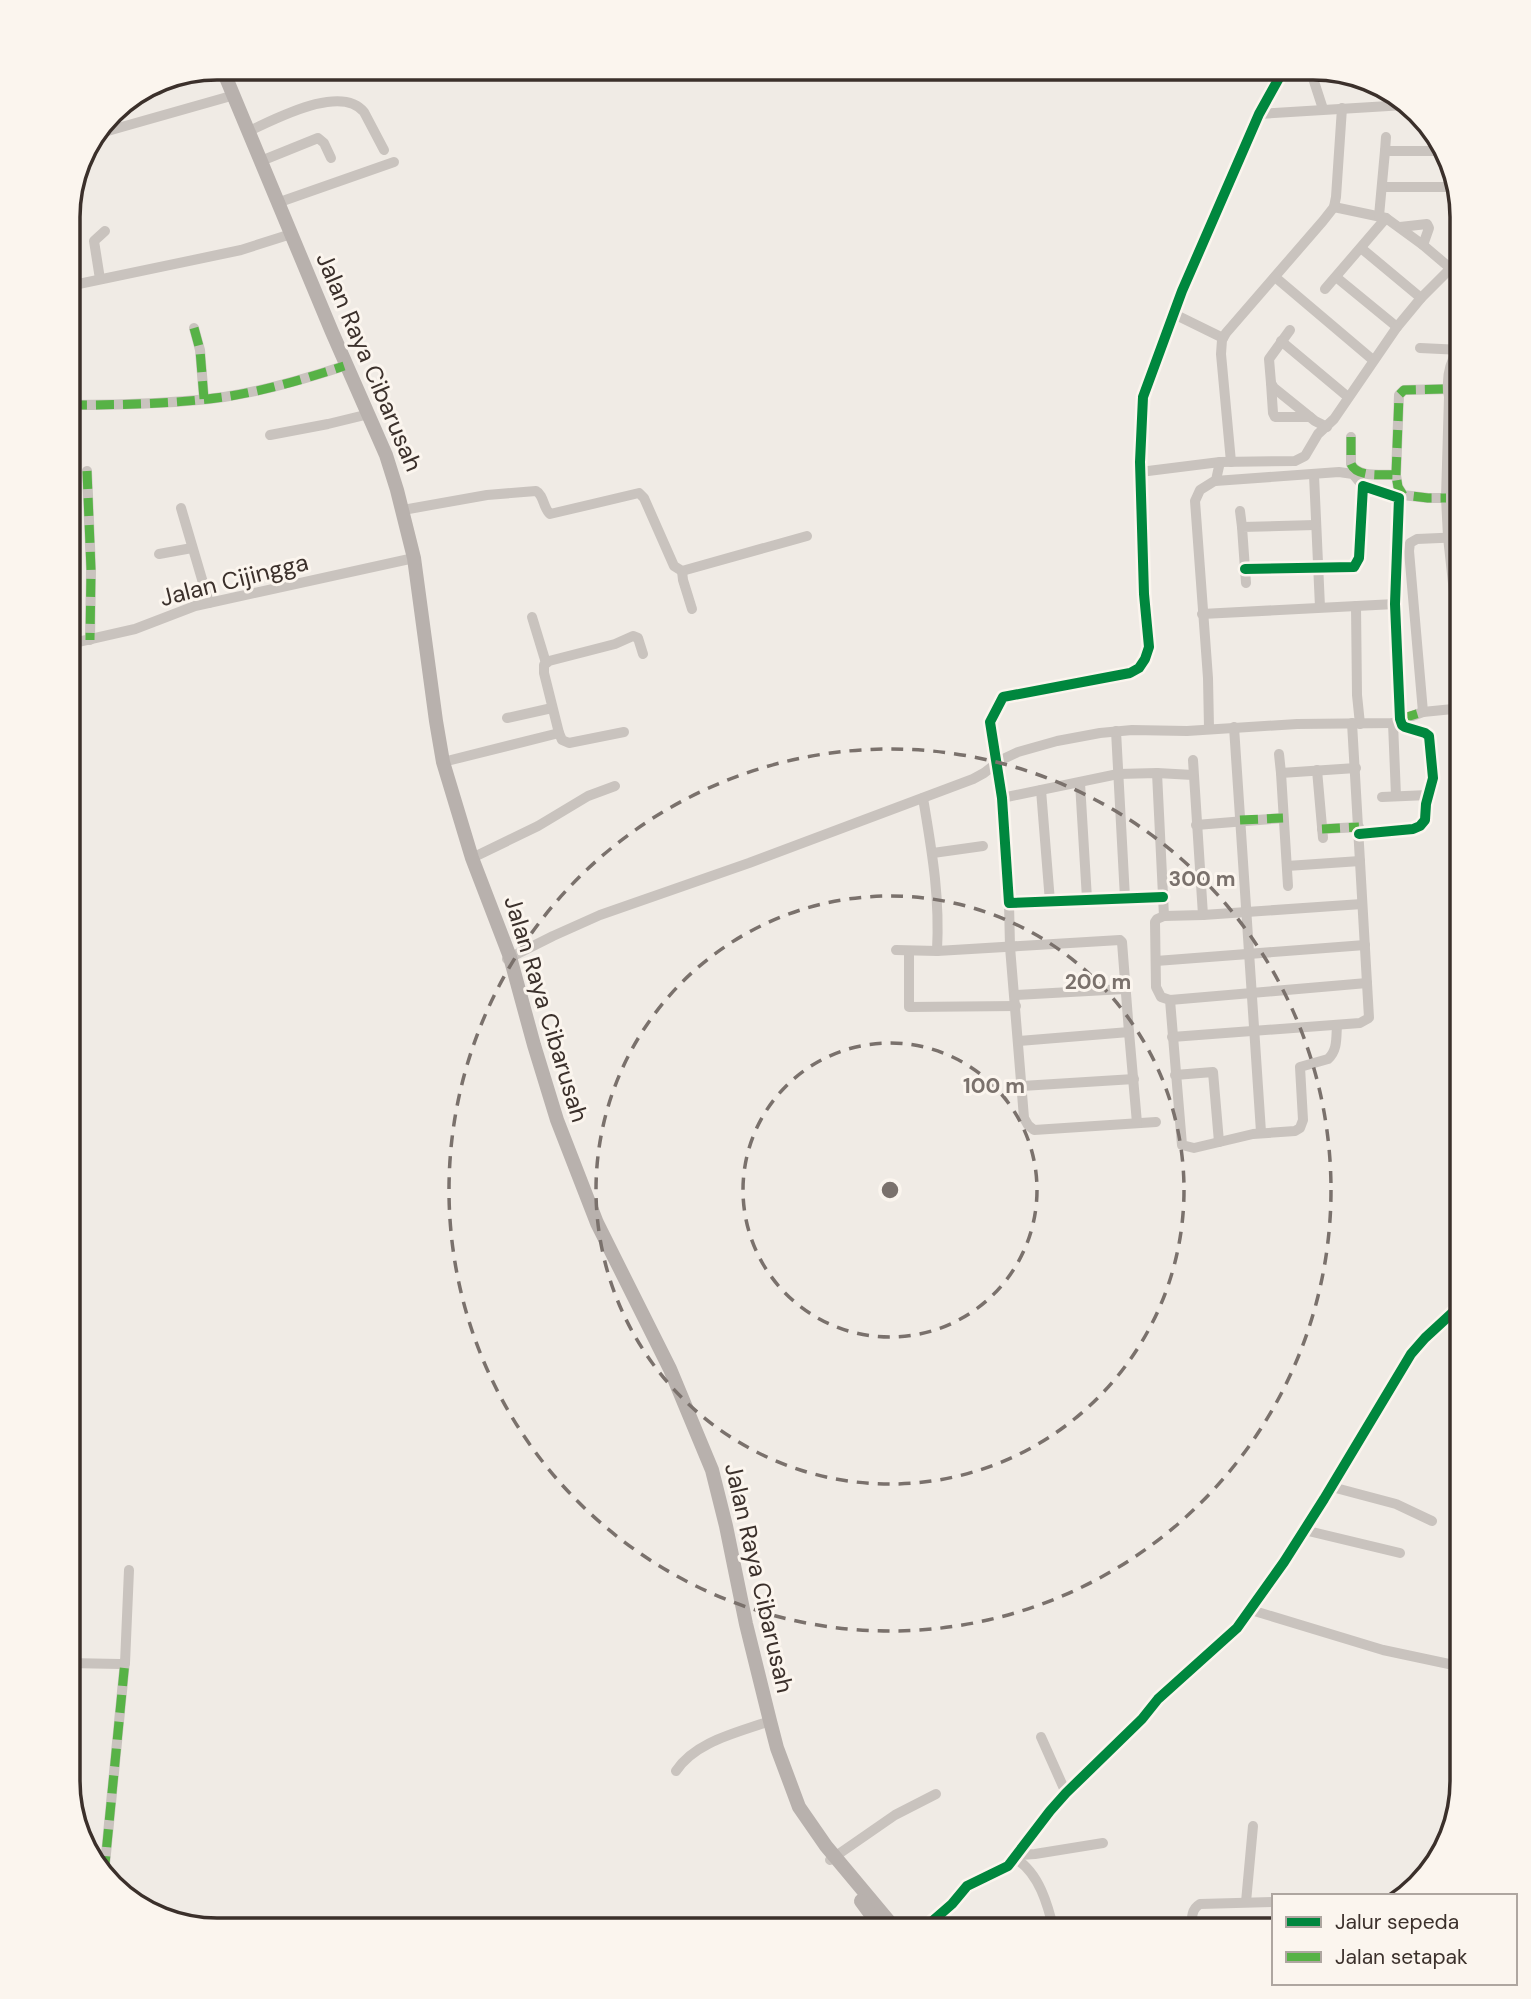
<svg xmlns="http://www.w3.org/2000/svg" width="1531" height="1999" font-family="'DM Sans',sans-serif">
  <style>
    .lines { fill: none; stroke-linecap: round; stroke-linejoin: round }
    .street { stroke: #c9c3be; stroke-width: 10 }
    .primary { stroke: #b8b1ad; stroke-width: 14 }
    .quiet { stroke: #57b246; stroke-width: 9; stroke-dasharray: 18 9; stroke-linecap: butt }
    .cycleway-casing { stroke: #fbf5ee; stroke-width: 15 }
    .cycleway { stroke: #00873e; stroke-width: 10 }
    .ring { fill: none; stroke: #7a716c; stroke-width: 3.5; stroke-dasharray: 12 9 }
    .labels { text-anchor: middle; stroke-width: 6; stroke-linejoin: round; paint-order: stroke }
    .street-label { font-size: 24px; fill: #3b302b; stroke: #fbf5ee }
    .rim { fill: none; stroke: #3b302b; stroke-width: 3.5 }
    .centre { fill: #7a716c; stroke: #fbf5ee; stroke-width: 3.5 }
    .ring-label { font-size: 21px; text-anchor: middle; font-weight: bold; fill: #7a716c; stroke: #fbf5ee; stroke-width: 6; stroke-linejoin: round; paint-order: stroke }
  </style>
  <rect width="100%" height="100%" fill="#f0ebe5"/>
  <g class="lines">
    <g class="street">
      <polyline points="1310,69 1323,109"/>
      <polyline points="131,98 159,90"/>
      <polyline points="1259,114 1405,105"/>
      <path d="M249,131C274,120 341,83 364,112L384,150"/>
      <polyline points="97,134 231,96"/>
      <polyline points="1385,151 1386,137"/>
      <polyline points="261,161 318,138 324,143 331,158"/>
      <polyline points="1382,187 1453,187"/>
      <polyline points="277,203 394,162"/>
      <polyline points="1334,207 1386,218 1423,245 1450,268"/>
      <polyline points="1379,216 1385,151 1443,151"/>
      <polyline points="1400,227 1427,224 1429,228 1423,245"/>
      <polyline points="1361,248 1421,298"/>
      <polyline points="1275,277 1373,360"/>
      <polyline points="1336,277 1397,327"/>
      <polyline points="100,279 94,241 105,231"/>
      <polyline points="69,286 241,250 288,235"/>
      <polyline points="1325,289 1386,218"/>
      <polyline points="1172,313 1223,338"/>
      <polyline points="194,328 200,350 204,399"/>
      <polyline points="1290,330 1269,359 1271,383 1274,388 1315,421 1327,427"/>
      <polyline points="1281,341 1348,397"/>
      <polyline points="1420,348 1462,350"/>
      <path d="M1458,350C1449,364 1446,380 1449,397L1446,498L1448,537L1463,675"/>
      <polyline points="1271,383 1273,413 1275,417 1310,417"/>
      <path d="M69,405C120,405 173,404 224,397C264,391 305,379 344,366"/>
      <polyline points="270,435 328,424 365,415"/>
      <path d="M1351,437V464C1357,478 1382,474 1396,475L1398,487L1403,495L1428,498H1446"/>
      <polyline points="1231,462 1221,354 1222,340 1226,333 1323,221 1334,207 1336,197 1342,108"/>
      <polyline points="87,471 91,570 90,640"/>
      <polyline points="1140,472 1220,462 1295,461 1305,456 1318,434 1334,419 1397,327 1421,298 1456,263 1463,250"/>
      <polyline points="1314,475 1320,607"/>
      <polyline points="1396,475 1399,395 1404,390 1448,389"/>
      <polyline points="1215,481 1339,472 1353,474 1363,486"/>
      <polyline points="181,508 209,603"/>
      <path d="M403,510L487,495L536,491C544,495 543,508 550,514L639,493L644,498L674,566L682,571L807,536"/>
      <polyline points="1240,511 1242,527"/>
      <polyline points="159,554 192,548"/>
      <polyline points="1245,569 1354,567 1359,558 1363,486 1399,498 1395,604 1400,719 1402,725 1405,727 1425,733 1429,736 1433,778 1426,804 1425,820 1420,826 1413,829 1359,834"/>
      <polyline points="682,571 683,580 692,609"/>
      <polyline points="1246,583 1242,527 1315,525"/>
      <polyline points="1356,606 1357,695 1360,724"/>
      <polyline points="1202,614 1395,604"/>
      <polyline points="532,617 546,663"/>
      <polyline points="69,644 135,629 195,606 414,558"/>
      <polyline points="1463,708 1423,712 1409,551 1410,543 1417,539 1463,537"/>
      <polyline points="507,718 552,708"/>
      <polyline points="1393,723 1396,796"/>
      <polyline points="1234,727 1261,1132"/>
      <polyline points="1209,728 1208,678 1195,501 1200,490 1216,480 1220,462"/>
      <polyline points="1116,731 1125,898"/>
      <polyline points="559,733 562,740 569,743 624,732"/>
      <polyline points="1279,754 1281,773"/>
      <polyline points="1193,760 1203,915"/>
      <polyline points="443,762 559,733 544,673 544,665 549,661 615,644 633,636 638,638 643,654"/>
      <polyline points="1317,770 1323,838"/>
      <polyline points="1157,773 1164,916"/>
      <polyline points="1080,783 1087,899"/>
      <polyline points="1041,790 1050,902"/>
      <polyline points="1382,797 1428,795"/>
      <path d="M923,798C932,852 940,896 937,951"/>
      <polyline points="1002,798 1118,774 1157,773 1193,775"/>
      <polyline points="1196,825 1283,818"/>
      <polyline points="1322,829 1359,827"/>
      <polyline points="933,853 983,846"/>
      <polyline points="472,858 538,826 588,796 615,786"/>
      <polyline points="1287,866 1360,861"/>
      <polyline points="1288,886 1281,773 1356,768"/>
      <polyline points="1163,897 1009,903 1002,798 990,722 1003,697 1130,673 1139,668 1145,659 1149,647 1144,594 1140,462 1143,397 1182,291 1259,114 1284,69"/>
      <polyline points="1009,903 1010,947 1024,1118 1028,1125 1034,1130 1156,1122"/>
      <polyline points="896,950 937,951 1120,940 1122,942 1129,1032"/>
      <polyline points="909,951 909,1007 1016,1006"/>
      <polyline points="507,959 553,936 600,915 749,863 973,779 984,773 1001,760 1018,752 1057,741 1100,733 1132,730 1187,731 1297,724 1393,723 1423,712"/>
      <polyline points="1156,961 1365,945"/>
      <polyline points="1015,995 1125,989"/>
      <polyline points="1170,1000 1367,983"/>
      <path d="M1337,1025C1336,1037 1338,1050 1328,1059L1300,1067L1303,1120L1300,1128L1295,1131L1253,1134L1194,1148L1182,1145L1170,1000L1161,997L1156,987L1155,922L1157,919L1164,916L1203,915L1362,904"/>
      <polyline points="1172,1037 1360,1023 1369,1018 1352,723"/>
      <polyline points="1019,1041 1129,1032 1137,1123"/>
      <polyline points="1175,1075 1213,1072 1219,1142"/>
      <polyline points="1022,1086 1134,1079"/>
      <polyline points="1332,1487 1396,1504 1432,1521"/>
      <polyline points="1304,1530 1400,1553"/>
      <polyline points="1251,1610 1383,1650 1463,1667"/>
      <polyline points="68,1626 68,1625"/>
      <polyline points="68,1663 120,1664 125,1663 129,1570"/>
      <polyline points="1041,1737 1066,1793"/>
      <path d="M676,1771C695,1742 736,1733 767,1722"/>
      <polyline points="1019,1855 1035,1854 1103,1843"/>
      <path d="M1016,1859C1039,1873 1048,1905 1054,1931"/>
      <polyline points="830,1860 895,1815 936,1794"/>
      <polyline points="104,1874 125,1661"/>
      <polyline points="1246,1902 1253,1826"/>
      <polyline points="921,1931 952,1904 967,1886 1008,1866 1050,1811 1066,1793 1142,1719 1158,1699 1237,1628 1284,1562 1324,1499 1411,1354 1425,1338 1463,1303"/>
      <path d="M1192,1931C1192,1920 1190,1910 1200,1904L1274,1902"/>
    </g>
    <g class="primary">
      <polyline points="222,68 332,332 386,455 397,490 414,558 436,721 443,762 472,858 510,957 534,1045 557,1120 597,1223 670,1369 712,1470 726,1526 746,1624 770,1721 777,1748 799,1807 826,1846 897,1931"/>
      <polyline points="861,1901 883,1931"/>
    </g>
    <g class="quiet">
      <polyline points="131,98 159,90"/>
      <polyline points="194,328 200,350 204,399"/>
      <path d="M69,405C120,405 173,404 224,397C264,391 305,379 344,366"/>
      <path d="M1351,437V464C1357,478 1382,474 1396,475L1398,487L1403,495L1428,498H1446"/>
      <polyline points="87,471 91,570 90,640"/>
      <polyline points="1396,475 1399,395 1404,390 1448,389"/>
      <polyline points="1400,719 1423,712"/>
      <polyline points="1240,820 1283,818"/>
      <polyline points="1322,829 1359,827"/>
      <polyline points="104,1874 125,1661"/>
    </g>
    <g class="cycleway-casing">
      <g id="cycleway">
        <polyline points="1245,569 1354,567 1359,558 1363,486 1399,498 1395,604 1400,719 1402,725 1405,727 1425,733 1429,736 1433,778 1426,804 1425,820 1420,826 1413,829 1359,834"/>
        <polyline points="1163,897 1009,903 1002,798 990,722 1003,697 1130,673 1139,668 1145,659 1149,647 1144,594 1140,462 1143,397 1182,291 1259,114 1284,69"/>
        <polyline points="921,1931 952,1904 967,1886 1008,1866 1050,1811 1066,1793 1142,1719 1158,1699 1237,1628 1284,1562 1324,1499 1411,1354 1425,1338 1463,1303"/>
      </g>
    </g>
    <use href="#cycleway" class="cycleway"/>
  </g>
  <g class="ring">
    <circle cx="890" cy="1190" r="147"/>
    <circle cx="890" cy="1190" r="294"/>
    <circle cx="890" cy="1190" r="441"/>
  </g>
  <g class="labels">
    <g class="street-label">
      <text transform="translate(369 362) rotate(67)" y="8">Jalan Raya Cibarusah</text>
      <text transform="translate(234 580) rotate(-14)" y="8">Jalan Cijingga</text>
      <text transform="translate(546 1009) rotate(73)" y="8">Jalan Raya Cibarusah</text>
      <text transform="translate(759 1578) rotate(77)" y="8">Jalan Raya Cibarusah</text>
    </g>
  </g>
  <path d="M0 0H1531V1999H0ZM217 80H1313A137 137 0 0 1 1450 217V1781A137 137 0 0 1 1313 1918H217A137 137 0 0 1 80 1781V217A137 137 0 0 1 217 80Z" fill="#fbf5ee" fill-rule="evenodd"/>
  <path class="rim" d="M217 80H1313A137 137 0 0 1 1450 217V1781A137 137 0 0 1 1313 1918H217A137 137 0 0 1 80 1781V217A137 137 0 0 1 217 80Z"/>
  <circle cx="890" cy="1190" r="10" class="centre"/>
  <g class="ring-label">
    <text x="1202" y="886">300 m</text>
    <text x="1098" y="989">200 m</text>
    <text x="994" y="1093">100 m</text>
  </g>
  <rect x="1272" y="1894" width="245" height="91" fill="#fbf5ee" stroke="#aea6a0" stroke-width="2"/>
  <rect x="1286" y="1917" width="35" height="10" fill="#00873e" stroke="#aea6a0" stroke-width="2"/>
  <text x="1335" y="1929" font-size="21" fill="#3b302b">Jalur sepeda</text>
  <rect x="1286" y="1952" width="35" height="10" fill="#57b246" stroke="#aea6a0" stroke-width="2"/>
  <text x="1335" y="1964" font-size="21" fill="#3b302b">Jalan setapak</text>
</svg>
